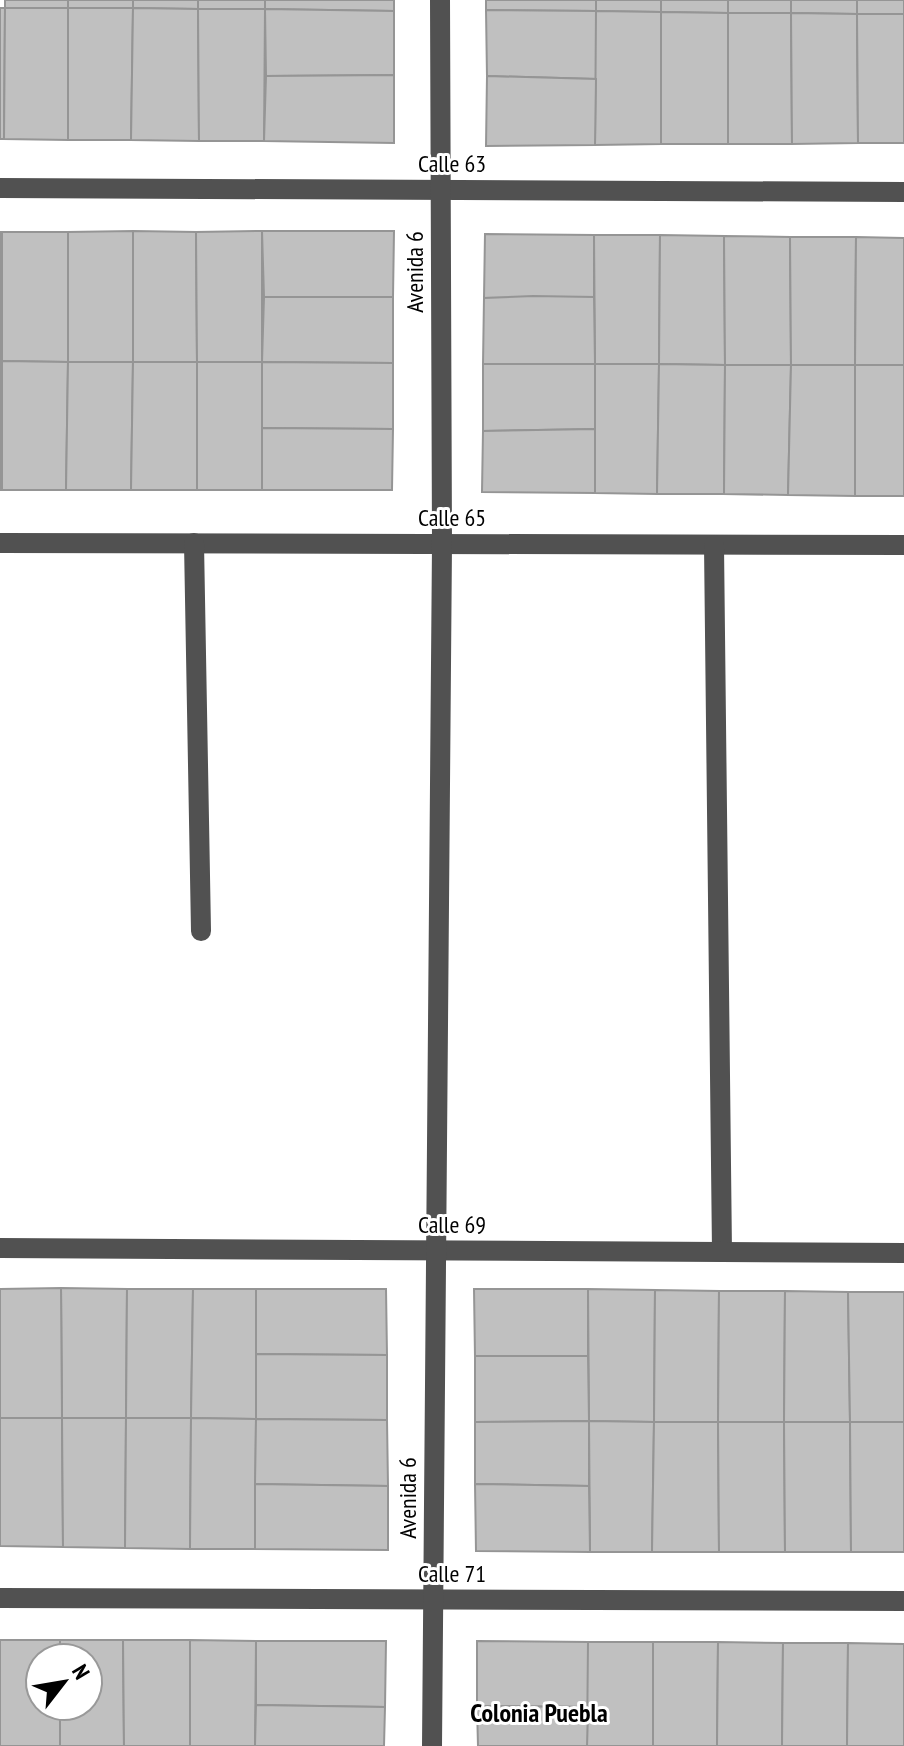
<svg xmlns="http://www.w3.org/2000/svg" width="904" height="1746" font-family="'PT Sans Narrow',sans-serif">
  <style>
    .building { fill: #c0c0c0; stroke: #959595; stroke-width: 2 }
    .lines { fill: none; stroke-linecap: round; stroke-linejoin: round }
    .minor { stroke: #515151; stroke-width: 20 }
    .labels { text-anchor: middle; stroke-width: 6; stroke-linejoin: round; paint-order: stroke }
    .street-label { font-size: 24px; fill: #000; stroke: #fff }
    .neighbourhood-label { font-size: 26px; font-weight: bold; fill: #000; stroke: #fff }
  </style>
  <rect width="100%" height="100%" fill="#fff"/>
  <g class="building">
    <rect x="5" y="0" width="63" height="8"/>
    <rect x="68" y="0" width="65" height="8"/>
    <polygon points="133,0 198,0 198,9 133,8"/>
    <rect x="198" y="0" width="67" height="9"/>
    <polygon points="265,0 394,0 394,11 265,9"/>
    <polygon points="486,0 596,0 596,11 486,10"/>
    <polygon points="596,0 661,0 661,12 596,11"/>
    <polygon points="661,0 728,0 728,13 661,12"/>
    <rect x="728" y="0" width="63" height="13"/>
    <polygon points="791,0 857,0 857,14 791,13"/>
    <rect x="857" y="0" width="47" height="14"/>
    <polygon points="0,8 5,8 4,139 0,139"/>
    <polygon points="5,8 68,8 68,140 4,139"/>
    <polygon points="68,8 133,8 131,140 68,140"/>
    <polygon points="133,8 198,9 199,141 131,140"/>
    <polygon points="198,9 265,9 264,141 199,141"/>
    <polygon points="265,9 394,11 394,75 266,76"/>
    <polygon points="486,10 596,11 596,79 487,76"/>
    <polygon points="596,11 661,12 661,144 595,145"/>
    <polygon points="661,12 728,13 728,144 661,144"/>
    <polygon points="728,13 791,13 792,144 728,144"/>
    <polygon points="791,13 857,14 858,143 792,144"/>
    <polygon points="857,14 904,14 904,143 858,143"/>
    <polygon points="394,75 394,143 264,141 266,76"/>
    <polygon points="487,76 596,79 595,145 486,146"/>
    <polygon points="133,231 133,362 68,362 68,232"/>
    <polygon points="133,231 196,232 197,362 133,362"/>
    <polygon points="262,231 262,362 197,362 196,232"/>
    <polygon points="262,231 394,231 393,297 264,297"/>
    <rect x="0" y="232" width="2" height="129"/>
    <polygon points="2,232 68,232 68,362 2,361"/>
    <polygon points="485,234 594,235 594,297 484,298"/>
    <polygon points="594,235 660,235 659,364 595,364"/>
    <polygon points="660,235 724,236 725,365 659,364"/>
    <polygon points="724,236 790,237 791,365 725,365"/>
    <polygon points="790,237 856,237 855,365 791,365"/>
    <polygon points="856,237 904,238 904,365 855,365"/>
    <polygon points="533,296 594,297 595,364 483,364 484,298"/>
    <polygon points="264,297 393,297 393,363 262,362"/>
    <rect x="0" y="361" width="2" height="129"/>
    <polygon points="2,361 68,362 66,490 2,490"/>
    <polygon points="68,362 133,362 131,490 66,490"/>
    <polygon points="133,362 197,362 197,490 131,490"/>
    <rect x="197" y="362" width="65" height="128"/>
    <polygon points="262,362 393,363 393,429 262,428"/>
    <polygon points="483,364 595,364 595,429 483,431"/>
    <polygon points="595,364 659,364 657,494 595,493"/>
    <polygon points="659,364 725,365 724,494 657,494"/>
    <polygon points="725,365 791,365 788,495 724,494"/>
    <polygon points="791,365 855,365 855,496 788,495"/>
    <rect x="855" y="365" width="49" height="131"/>
    <polygon points="262,428 393,429 392,490 262,490"/>
    <polygon points="595,429 595,493 482,492 483,431"/>
    <polygon points="61,1288 127,1289 126,1418 62,1418"/>
    <polygon points="61,1288 62,1418 0,1418 0,1289"/>
    <polygon points="127,1289 193,1289 191,1418 126,1418"/>
    <polygon points="193,1289 256,1289 256,1419 191,1418"/>
    <polygon points="256,1289 386,1289 387,1355 256,1354"/>
    <polygon points="474,1289 588,1289 588,1356 475,1356"/>
    <polygon points="588,1289 655,1290 654,1422 589,1421"/>
    <polygon points="655,1290 719,1291 718,1422 654,1422"/>
    <polygon points="719,1291 785,1291 784,1422 718,1422"/>
    <polygon points="785,1291 848,1292 850,1422 784,1422"/>
    <polygon points="848,1292 904,1292 904,1422 850,1422"/>
    <polygon points="256,1354 387,1355 387,1420 256,1419"/>
    <polygon points="475,1356 588,1356 589,1421 475,1422"/>
    <polygon points="0,1418 62,1418 63,1547 0,1546"/>
    <polygon points="62,1418 126,1418 125,1548 63,1547"/>
    <polygon points="126,1418 191,1418 190,1549 125,1548"/>
    <polygon points="191,1418 256,1419 255,1549 190,1549"/>
    <polygon points="256,1419 387,1420 388,1486 255,1484"/>
    <polygon points="589,1421 589,1486 475,1484 475,1422"/>
    <polygon points="589,1421 654,1422 652,1552 590,1552"/>
    <polygon points="654,1422 718,1422 719,1552 652,1552"/>
    <polygon points="718,1422 784,1422 785,1552 719,1552"/>
    <polygon points="784,1422 850,1422 851,1552 785,1552"/>
    <polygon points="850,1422 904,1422 904,1552 851,1552"/>
    <polygon points="255,1484 388,1486 388,1550 255,1549"/>
    <polygon points="475,1484 589,1486 590,1552 476,1551"/>
    <polygon points="0,1640 60,1640 60,1658 40,1658 40,1706 60,1706 60,1746 0,1746"/>
    <polygon points="60,1640 123,1640 124,1746 60,1746 60,1706 88,1706 88,1658 60,1658"/>
    <polygon points="123,1640 190,1640 190,1746 124,1746"/>
    <polygon points="190,1640 256,1641 255,1746 190,1746"/>
    <polygon points="256,1641 386,1641 385,1707 256,1705"/>
    <polygon points="477,1641 588,1642 588,1707 477,1706"/>
    <polygon points="588,1642 653,1642 653,1746 587,1746"/>
    <polygon points="653,1642 718,1642 717,1746 653,1746"/>
    <polygon points="718,1642 783,1643 782,1746 717,1746"/>
    <polygon points="783,1643 848,1643 847,1746 782,1746"/>
    <polygon points="848,1643 904,1644 904,1746 847,1746"/>
    <polygon points="256,1705 385,1707 384,1746 255,1746"/>
    <polygon points="477,1706 588,1707 587,1746 478,1746"/>
  </g>
  <g class="lines">
    <g class="minor">
      <polyline points="0,188 904,192"/>
      <polyline points="0,543 904,545"/>
      <polyline points="194,543 201,931"/>
      <polyline points="714,545 722,1252"/>
      <polyline points="0,1248 904,1253"/>
      <polyline points="0,1598 904,1601"/>
      <polyline points="432,1746 442,544 440,0"/>
    </g>
  </g>
  <g class="labels">
    <g class="street-label">
      <text x="452" y="172">Calle 63</text>
      <text transform="translate(415 272) rotate(-90)" y="8">Avenida 6</text>
      <text x="452" y="526">Calle 65</text>
      <text x="452" y="1233">Calle 69</text>
      <text transform="translate(408 1498) rotate(-90)" y="8">Avenida 6</text>
      <text x="452" y="1582">Calle 71</text>
    </g>
    <g class="neighbourhood-label">
      <text x="539" y="1722">Colonia Puebla</text>
    </g>
  </g>
  <g transform="translate(64 1682) rotate(59)"><circle r="38" fill="#ffffff" stroke="#999999" stroke-width="2"/>
  <path d="M0-6L14 30L0 20L-14 30Z" fill="#000000"/>
  <text y="-12" font-size="22" font-weight="bold" text-anchor="middle" fill="#000000">N</text>
  </g>
</svg>
